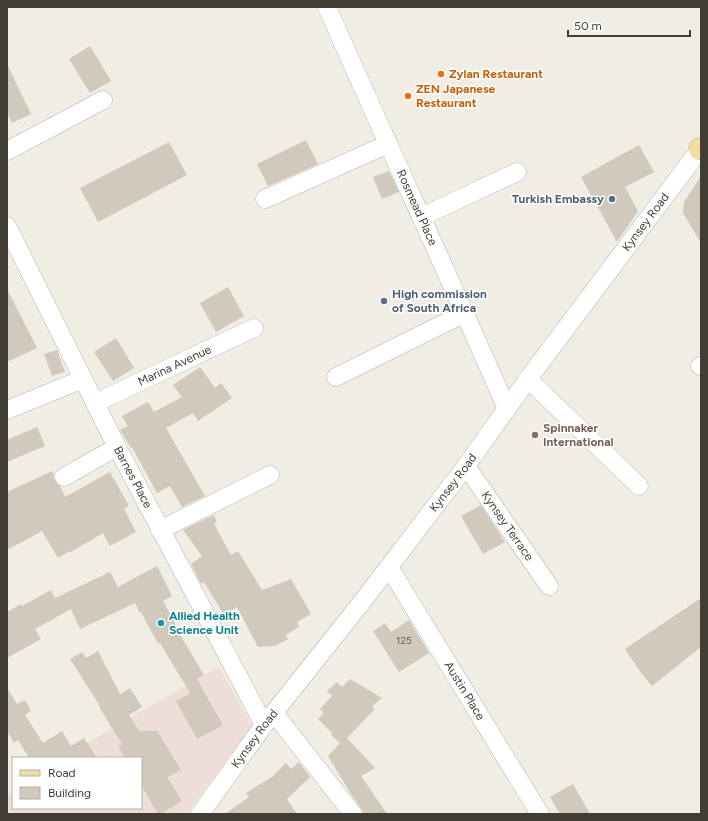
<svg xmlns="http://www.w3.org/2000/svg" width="708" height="821" font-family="Figtree,sans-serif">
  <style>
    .medical { fill: #efddd9 }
    .building { fill: #d0c9bc }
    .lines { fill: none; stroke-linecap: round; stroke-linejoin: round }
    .minor-casing { stroke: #bab5a9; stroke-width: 19 }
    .major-casing { stroke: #d3ba6f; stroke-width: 23 }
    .minor { stroke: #fff; stroke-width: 18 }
    .major { stroke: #f1dd9d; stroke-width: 22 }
    .food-dot { fill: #e8710a; stroke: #fff; stroke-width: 1.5 }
    .service-dot { fill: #5c6f8a; stroke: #fff; stroke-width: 1.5 }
    .education-dot { fill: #8d6e63; stroke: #fff; stroke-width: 1.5 }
    .culture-dot { fill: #0f9aa8; stroke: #fff; stroke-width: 1.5 }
    .labels { text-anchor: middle; stroke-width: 3; stroke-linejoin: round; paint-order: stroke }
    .number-label { font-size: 10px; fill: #656057 }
    .food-label { font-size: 12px; font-weight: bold; fill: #c56008; stroke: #fff; text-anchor: start }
    .service-label { font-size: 12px; font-weight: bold; fill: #4e5e75; stroke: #fff; text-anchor: end }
    .street-label { font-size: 12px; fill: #413d35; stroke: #fff }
    .education-label { font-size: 12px; font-weight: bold; fill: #785e54; stroke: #fff; text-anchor: start }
    .culture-label { font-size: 12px; font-weight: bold; fill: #0d838f; stroke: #fff; text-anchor: start }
  </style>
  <rect width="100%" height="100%" fill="#f0ede5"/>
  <polygon class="medical" points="219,667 252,726 186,814 7,814 7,795 13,792 13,808 141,808 141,758 65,758 105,732"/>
  <g class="building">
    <polygon points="90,46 111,81 90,93 69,59"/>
    <polygon points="7,64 31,114 12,123 7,112"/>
    <polygon points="306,140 318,164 268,186 257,164"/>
    <polygon points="169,142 187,175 98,222 80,188"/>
    <polygon points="639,145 654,172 625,187 638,211 617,242 581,177"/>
    <polygon points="389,171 399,192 382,199 373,177"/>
    <polygon points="701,176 701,243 683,213 684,202"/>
    <polygon points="228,287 244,316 216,332 200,303"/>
    <polygon points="7,289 37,348 7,362"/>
    <polygon points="116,338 134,368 113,381 94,352"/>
    <polygon points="57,350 65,372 52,376 44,354"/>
    <polygon points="200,367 215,388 221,383 232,398 198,421 193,413 166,428 205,496 182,507 170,486 157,493 132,447 131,448 120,430 128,426 122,416 148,402 154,412 182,397 173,385"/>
    <polygon points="37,427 45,446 7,462 7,440"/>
    <polygon points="52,471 54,475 54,477 55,482 60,486 65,497 110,472 129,506 124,509 136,532 110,546 103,533 71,552 70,551 58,558 42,531 7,550 7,492"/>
    <polygon points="481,505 505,542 483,554 461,516"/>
    <polygon points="214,515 217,522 214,524 231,555 238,551 262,590 291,579 311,614 297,622 299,627 286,635 288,639 275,646 258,647 237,607 224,615 204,582 201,584 191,564 202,556 183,530"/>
    <polygon points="157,566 172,596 163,601 180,633 179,633 204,675 197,679 223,725 197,739 176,701 190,693 160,643 158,644 141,612 140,613 135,603 80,629 71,609 35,629 41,639 7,658 7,612 21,604 22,606 51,590 55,598 110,572 118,587"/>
    <polygon points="701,598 701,647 652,686 639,670 625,649"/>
    <polygon points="409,620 429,653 399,672 373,631 385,623 391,632"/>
    <polygon points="98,651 120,694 130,688 142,707 129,715 139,731 157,731 181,770 167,777 182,801 160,814 158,814 141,785 141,758 125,758 118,746 122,744 99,707 100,706 70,659 82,652 86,658"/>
    <polygon points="350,679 382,698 372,706 375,709 347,738 375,768 361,776 387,814 364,814 361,808 351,794 328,756 340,743 331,735 332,733 318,719 324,713 320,709 332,696 327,691 337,682 342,687"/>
    <polygon points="7,688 17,704 25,700 31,711 25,715 43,743 62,731 71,746 84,738 97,758 29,758 18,740 14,743 7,731"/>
    <polygon points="299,762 310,777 287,799 297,814 225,814 249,797 246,793 272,777 286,763 291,769"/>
    <polygon points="573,784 590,814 560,814 550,797"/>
  </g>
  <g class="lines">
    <g class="minor-casing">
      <g id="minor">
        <path id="s1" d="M327,7C386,141 448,274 507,409"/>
        <polyline points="7,151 103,100"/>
        <polyline points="265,199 388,144"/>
        <polyline points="421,217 517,172"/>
        <path id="s2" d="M7,226L117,447L264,725"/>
        <polyline points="700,366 701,366"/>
        <polyline points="336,377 465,313"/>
        <polyline points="528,379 639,486"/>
        <path id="s3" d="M95,403L254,328"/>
        <polyline points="7,410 83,379"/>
        <path id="s4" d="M466,466L549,586"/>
        <polyline points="64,477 117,447"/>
        <polyline points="160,530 270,475"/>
        <path id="s5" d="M389,567L540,814"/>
        <polyline points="274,713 353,814"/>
        <path id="s6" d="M200,814L264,725L362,602L466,466L528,379L701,148"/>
      </g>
    </g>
    <g class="major-casing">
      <polyline id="major" points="700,149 701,149"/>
    </g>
    <use href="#minor" class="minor"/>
    <use href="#major" class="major"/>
  </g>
  <g class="food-dot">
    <circle cx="441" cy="74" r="4"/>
    <circle cx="408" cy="96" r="4"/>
  </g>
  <g class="service-dot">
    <circle cx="612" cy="199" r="4"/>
    <circle cx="384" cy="301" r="4"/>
  </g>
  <circle class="education-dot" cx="535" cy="435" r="4"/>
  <circle class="culture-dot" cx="161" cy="623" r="4"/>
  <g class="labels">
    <g class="number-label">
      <text x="404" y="644">125</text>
    </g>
    <g class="food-label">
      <text x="449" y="78">Zylan Restaurant</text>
      <text x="416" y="93">ZEN Japanese<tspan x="416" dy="14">Restaurant</tspan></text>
    </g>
    <g class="service-label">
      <text x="604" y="203">Turkish Embassy</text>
      <text x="392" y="298" text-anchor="start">High commission<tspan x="392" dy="14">of South Africa</tspan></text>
    </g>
    <g class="street-label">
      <text dy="4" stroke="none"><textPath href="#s1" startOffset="220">Rosmead Place</textPath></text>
      <text dy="4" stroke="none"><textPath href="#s6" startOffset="741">Kynsey Road</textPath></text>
      <text dy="4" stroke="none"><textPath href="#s3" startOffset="88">Marina Avenue</textPath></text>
      <text dy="4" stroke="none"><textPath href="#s2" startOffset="281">Barnes Place</textPath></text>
      <text dy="4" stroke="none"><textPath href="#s6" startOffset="417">Kynsey Road</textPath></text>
      <text dy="4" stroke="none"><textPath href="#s4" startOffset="73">Kynsey Terrace</textPath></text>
      <text dy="4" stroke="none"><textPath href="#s5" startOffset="145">Austin Place</textPath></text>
      <text dy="4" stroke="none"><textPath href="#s6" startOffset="93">Kynsey Road</textPath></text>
    </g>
    <g class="education-label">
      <text x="543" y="432">Spinnaker<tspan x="543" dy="14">International</tspan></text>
    </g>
    <g class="culture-label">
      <text x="169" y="620">Allied Health<tspan x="169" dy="14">Science Unit</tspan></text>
    </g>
  </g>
  <rect width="708" height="821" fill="none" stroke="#413d35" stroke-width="16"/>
  <rect x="12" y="757" width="130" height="52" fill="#ffffff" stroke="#b3b1ae"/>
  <rect x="20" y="770" width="20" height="6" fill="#f1dd9d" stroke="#b3b1ae"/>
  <text x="48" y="777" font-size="12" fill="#413d35">Road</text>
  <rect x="20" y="787" width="20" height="12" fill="#d0c9bc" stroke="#b3b1ae"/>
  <text x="48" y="797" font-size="12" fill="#413d35">Building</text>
  <path d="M568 30v6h122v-6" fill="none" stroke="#413d35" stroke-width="2"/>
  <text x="574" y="30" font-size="12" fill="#413d35" stroke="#ffffff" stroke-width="3" paint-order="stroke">50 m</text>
</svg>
